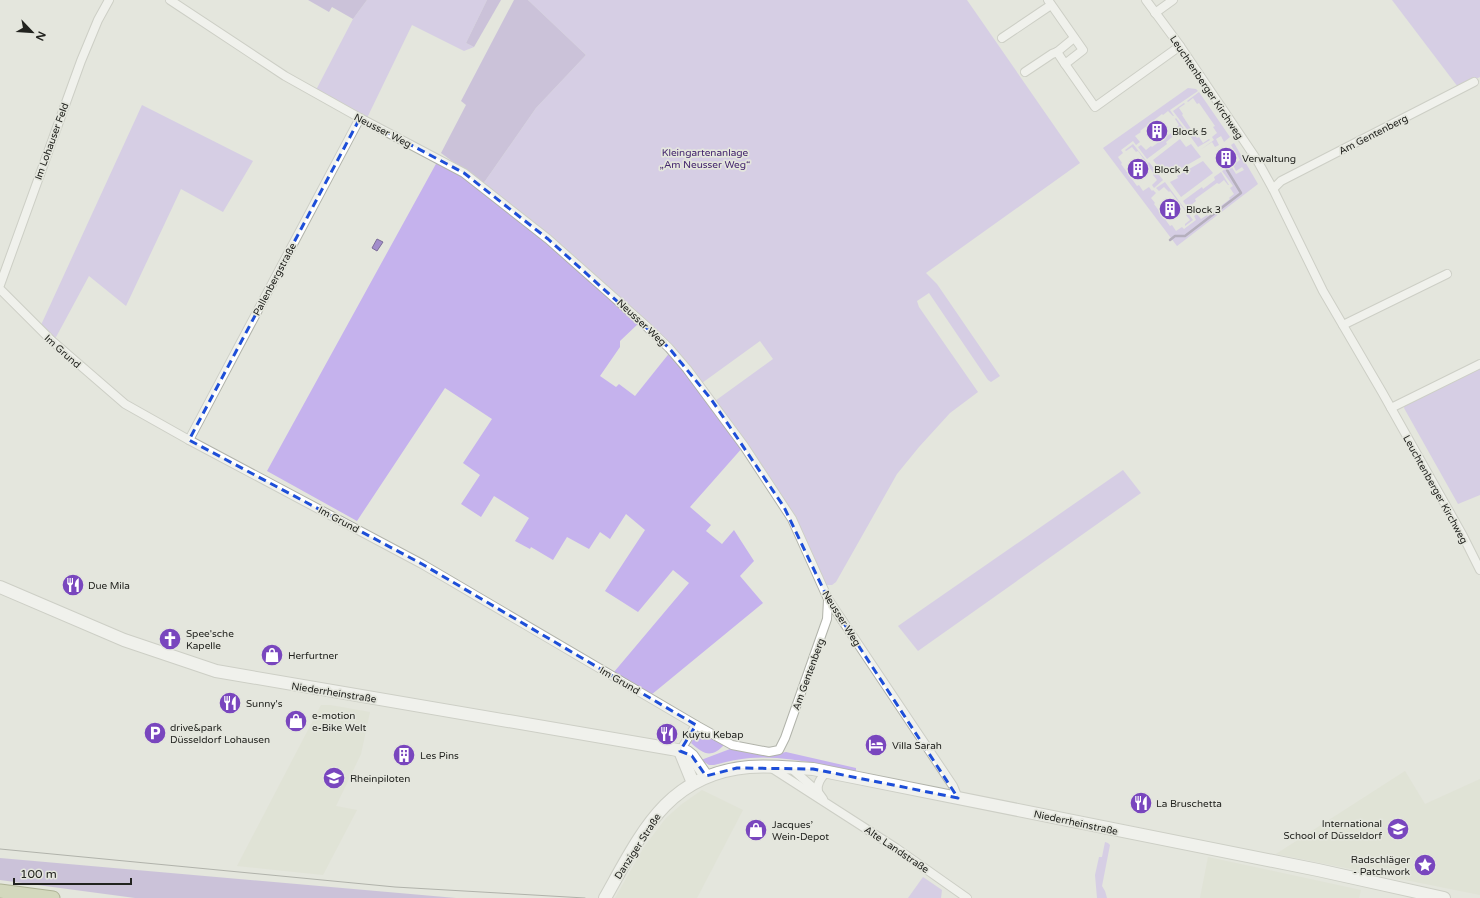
<svg xmlns="http://www.w3.org/2000/svg" width="1480" height="898" font-family="'Varela Round',sans-serif">
  <style>
    .built { fill: #dcdfce }
    .green { fill: #c5b2ed }
    .forest { fill: #ad98d6 }
    .water { fill: #a28dcb; stroke: #7c6d97 }
    .lines { fill: none; stroke-linecap: round; stroke-linejoin: round }
    .stream { stroke: #7c6d97; stroke-width: 2.5 }
    .street-casing { stroke: #b1b3aa; stroke-width: 10 }
    .secondary-casing { stroke: #b1b3aa; stroke-width: 14 }
    .primary-casing { stroke: #6d7540; stroke-width: 15 }
    .street { stroke: #fff; stroke-width: 8 }
    .secondary { stroke: #fff; stroke-width: 12 }
    .primary { stroke: #bfc797; stroke-width: 13 }
    .tram { stroke: #72746e; stroke-width: 1 }
    .marked { fill: none; stroke: #1d4ed8; stroke-width: 3; stroke-dasharray: 8 5; stroke-linejoin: round }
    .labels { text-anchor: middle; stroke-width: 3.5; stroke-linejoin: round; paint-order: stroke }
    .street-label { font-size: 10px; fill: #22231f; stroke: #e4e6dd }
    .poi-label { font-size: 10px; fill: #22231f; stroke: #e4e6dd; text-anchor: start }
    .park-label { font-size: 10px; fill: #42236c; stroke: #e4e6dd }
  </style>
  <rect width="100%" height="100%" fill="#e4e6dd"/>
  <g class="built">
    <polygon points="321,705 330,705 370,712 361,754 336,806 357,810 323,875 237,866"/>
    <polygon points="1405,771 1425,804 1480,779 1480,895 1276,854"/>
    <polygon points="702,790 743,810 697,898 615,898 644,847 666,818 682,804"/>
    <polygon points="1208,857 1361,890 1359,898 1200,898"/>
  </g>
  <g class="green">
    <polygon points="367,0 487,0 466,43 474,47 464,51 412,25 367,118 316,90 353,19"/>
    <polygon points="528,0 967,0 1080,163 926,273 937,284 1000,376 991,382 988,380 929,293 917,301 919,307 978,392 950,413 919,447 897,474 836,582 832,585 824,585 795,519 715,401 773,359 760,341 702,383 688,368 483,184 536,108 586,55"/>
    <polygon points="1392,0 1480,0 1480,77 1458,87"/>
    <polygon points="1188,88 1196,89 1198,91 1170,110 1174,116 1173,116 1168,111 1163,115 1162,114 1140,131 1141,132 1135,136 1140,142 1136,145 1133,141 1121,150 1123,153 1118,157 1122,163 1121,164 1137,186 1139,185 1143,191 1149,187 1152,191 1153,190 1156,193 1151,198 1155,203 1154,204 1170,226 1172,225 1176,231 1182,227 1184,229 1196,220 1194,216 1197,214 1201,219 1207,215 1208,216 1230,199 1229,198 1234,194 1230,188 1233,186 1222,171 1231,166 1236,174 1244,170 1242,167 1236,171 1233,165 1240,160 1231,145 1234,143 1258,184 1177,246 1103,148"/>
    <polygon points="1199,92 1230,137 1224,142 1221,136 1216,139 1219,145 1215,147 1212,142 1200,150 1214,140 1212,137 1217,133 1213,127 1215,126 1199,103 1197,104 1193,98 1188,102 1187,101"/>
    <polygon points="1184,103 1185,104 1179,108 1183,114 1182,115 1197,138 1199,137 1203,143 1209,139 1210,140 1198,147 1188,133 1189,132 1173,111"/>
    <polygon points="142,105 253,161 223,212 181,189 126,306 89,276 55,339 41,325"/>
    <polygon points="1176,118 1185,130 1183,132 1181,130 1166,142 1167,144 1147,159 1138,147 1141,145 1146,150 1151,146 1152,147 1174,131 1174,129 1179,125 1175,119"/>
    <polygon points="1180,139 1186,147 1191,144 1201,157 1175,172 1174,170 1165,175 1153,160"/>
    <polygon points="1133,144 1148,163 1149,162 1163,180 1154,188 1152,185 1157,180 1153,175 1154,174 1138,151 1136,152 1132,147 1126,151 1125,150"/>
    <polygon points="1203,161 1213,173 1181,197 1170,182 1178,178 1177,176"/>
    <polygon points="437,162 459,173 525,222 639,323 620,341 620,347 600,376 616,387 619,384 635,396 671,351 743,447 690,507 711,525 706,531 722,544 734,530 754,561 740,576 763,603 651,695 614,672 689,583 673,570 638,612 605,591 645,530 626,514 610,539 600,532 589,549 567,537 553,560 531,547 530,549 515,541 529,518 494,496 481,517 461,504 480,475 463,463 492,419 445,388 357,521 267,471"/>
    <polygon points="1221,172 1229,185 1228,185 1224,180 1219,184 1217,183 1195,199 1196,201 1191,205 1195,211 1192,213 1183,201 1202,187 1203,189 1215,180 1214,177"/>
    <polygon points="1165,182 1193,220 1185,226 1185,224 1190,220 1186,215 1187,213 1170,191 1169,192 1164,187 1159,191 1156,188"/>
    <polygon points="1480,364 1480,495 1458,504 1404,408 1405,403"/>
    <polygon points="1123,470 1141,493 918,651 898,626"/>
    <path d="M698,734H704L723,745V746C710,759 703,753 691,743L694,738Z"/>
    <path d="M730,749L755,753L767,756L786,752L856,768V771C823,765 784,755 750,758C738,759 726,762 714,765H709L701,760Z"/>
    <polygon points="1105,842 1108,843 1110,845 1102,886 1105,891 1107,898 1097,898 1095,875 1099,857 1102,857"/>
    <polygon points="923,877 942,890 941,898 908,898"/>
  </g>
  <g class="forest">
    <polygon points="308,0 367,0 353,19 332,7 329,12"/>
    <polygon points="487,0 501,0 474,47 466,43"/>
    <polygon points="514,0 528,0 586,55 536,108 483,184 441,153 466,105 461,101"/>
    <polygon points="0,858 456,898 135,898 0,880"/>
  </g>
  <polygon class="water" points="377,239 383,242 377,251 372,248"/>
  <g class="lines">
    <polyline class="stream" points="1170,240 1175,236 1185,236 1241,193 1227,170"/>
    <g class="street-casing">
      <g id="street">
        <polyline points="170,0 285,76 360,118 464,173 548,239 645,325 669,348 687,369 744,446 792,519 828,599 953,786 958,798"/>
        <polyline points="1048,0 1083,50 1065,64 1095,107 1180,46"/>
        <polyline points="1146,0 1180,46 1257,160 1273,189 1323,291 1382,392 1463,536 1480,570"/>
        <polyline points="1155,13 1173,0"/>
        <polyline points="1002,38 1051,5"/>
        <polyline points="1065,64 1057,52 1074,38"/>
        <polyline points="1025,72 1052,54 1057,52"/>
        <polyline points="1273,189 1281,181 1474,82"/>
        <polyline points="0,285 81,61 98,20 109,0"/>
        <polyline points="0,289 51,340 125,404 189,440 422,564 696,725"/>
        <polyline points="1343,325 1447,274"/>
        <polyline points="1391,408 1480,364"/>
        <polyline points="189,440 360,118"/>
        <polyline points="680,751 696,725 732,745 769,752 779,750 785,738 827,619 828,600"/>
        <polyline points="770,767 896,848 967,898"/>
        <polyline points="791,768 818,792 823,799"/>
        <path d="M818,792C816,784 821,778 827,771"/>
      </g>
    </g>
    <g class="secondary-casing">
      <g id="secondary">
        <polyline points="0,587 124,640 216,671 672,749 687,752 692,756 706,776"/>
        <polyline points="680,751 693,783"/>
        <path d="M605,898C641,834 667,774 749,767C770,765 792,768 813,769L1318,870L1444,898"/>
      </g>
    </g>
    <g class="primary-casing">
      <polyline id="primary" points="0,891 53,898"/>
    </g>
    <use href="#street" class="street"/>
    <use href="#secondary" class="secondary"/>
    <use href="#primary" class="primary"/>
    <polyline class="tram" points="0,849 395,887 585,898"/>
  </g>
  <path d="M0 0H1480V898H0ZM360,118L464,173L548,239L669,348L711,399L784,507L828,599L958,798L813,769L737,768L706,776L692,756L680,751L696,725L422,564L189,440Z" fill="#e4e6dd" fill-opacity=".55" fill-rule="evenodd"/>
  <path class="marked" d="M360,118L464,173L548,239L669,348L711,399L784,507L828,599L958,798L813,769L737,768L706,776L692,756L680,751L696,725L422,564L189,440Z"/>
  <defs>
    <g id="building-disc" transform="scale(1.15)"><circle r="9.5" fill="#7946be" stroke="#e4e6dd"/><path d="M-4-6H4V6H1V3H-1V6H-4ZM-2.5-4.3h1.7v1.8h-1.7ZM.8-4.3h1.7v1.8H.8ZM-2.5-1h1.7V.8h-1.7ZM.8-1h1.7V.8H.8Z" fill="#fff"/></g>
    <g id="restaurant-disc" transform="scale(1.15)"><circle r="9.5" fill="#7946be" stroke="#e4e6dd"/><path d="M-5-6h1v4h1v-4h1v4h1v-4h1v5L-1.5 .5V6h-2V.5L-5-1ZM5-6V6H3V1.5H1.5Q1.5-4 5-6Z" fill="#fff"/></g>
    <g id="church-disc" transform="scale(1.15)"><circle r="9.5" fill="#7946be" stroke="#e4e6dd"/><path d="M-1.2-6h2.4v3.5h3.3v2.4h-3.3V6h-2.4V-.1h-3.3v-2.4h3.3Z" fill="#fff"/></g>
    <g id="shop-disc" transform="scale(1.15)"><circle r="9.5" fill="#7946be" stroke="#e4e6dd"/><path d="M-5-2.5h2.3a2.7 3.5 0 0 1 5.4 0H5L5.5 6h-11ZM-1.5-2.5h3a1.5 2.3 0 0 0-3 0Z" fill="#fff"/></g>
    <g id="parking-disc" transform="scale(1.15)"><circle r="9.5" fill="#7946be" stroke="#e4e6dd"/><path d="M-3.5-5.5H1a3.5 3.5 0 0 1 0 7H-1V5.5H-3.5ZM-1-3.4V-.6H.8a1.4 1.4 0 0 0 0-2.8Z" fill="#fff"/></g>
    <g id="hotel-disc" transform="scale(1.15)"><circle r="9.5" fill="#7946be" stroke="#e4e6dd"/><path d="M-6-4.5h1.5V1H6V5H4.5V3h-9V5H-6ZM-4 0a1.8 1.8 0 1 1 3.6 0ZM.5 0V-2.5h3Q6-2.5 6 0Z" fill="#fff"/></g>
    <g id="school-disc" transform="scale(1.15)"><circle r="9.5" fill="#7946be" stroke="#e4e6dd"/><path d="M0-5L7-2L0 1L-7-2ZM-4 1L0 2.5L4 1V4Q0 6-4 4Z" fill="#fff"/></g>
    <g id="sight-disc" transform="scale(1.15)"><circle r="9.5" fill="#7946be" stroke="#e4e6dd"/><path d="M0-6L1.8-2.2L6-1.7L2.9 1.2L3.7 5.4L0 3.3L-3.7 5.4L-2.9 1.2L-6-1.7L-1.8-2.2Z" fill="#fff"/></g>
  </defs>
  <g fill-rule="evenodd">
    <use href="#building-disc" x="1157" y="131"/>
    <use href="#building-disc" x="1226" y="158"/>
    <use href="#building-disc" x="1138" y="169"/>
    <use href="#building-disc" x="1170" y="209"/>
    <use href="#restaurant-disc" x="73" y="585"/>
    <use href="#church-disc" x="170" y="639"/>
    <use href="#shop-disc" x="272" y="655"/>
    <use href="#restaurant-disc" x="230" y="703"/>
    <use href="#shop-disc" x="296" y="721"/>
    <use href="#parking-disc" x="155" y="733"/>
    <use href="#restaurant-disc" x="667" y="734"/>
    <use href="#hotel-disc" x="876" y="745"/>
    <use href="#building-disc" x="404" y="755"/>
    <use href="#school-disc" x="334" y="778"/>
    <use href="#restaurant-disc" x="1141" y="803"/>
    <use href="#school-disc" x="1398" y="829"/>
    <use href="#shop-disc" x="756" y="830"/>
    <use href="#sight-disc" x="1425" y="865"/>
  </g>
  <g class="labels">
    <g class="street-label">
      <text transform="translate(1207 87) rotate(56)" y="4">Leuchtenberger Kirchweg</text>
      <text transform="translate(383 130) rotate(27)" y="4">Neusser Weg</text>
      <text transform="translate(1373 134) rotate(-27)" y="4">Am Gentenberg</text>
      <text transform="translate(51 141) rotate(-70)" y="4">Im Lohauser Feld</text>
      <text transform="translate(274 279) rotate(-62)" y="4">Pallenbergstraße</text>
      <text transform="translate(642 322) rotate(43)" y="4">Neusser Weg</text>
      <text transform="translate(63 351) rotate(42)" y="4">Im Grund</text>
      <text transform="translate(1436 489) rotate(61)" y="4">Leuchtenberger Kirchweg</text>
      <text transform="translate(339 519) rotate(28)" y="4">Im Grund</text>
      <text transform="translate(842 618) rotate(58)" y="4">Neusser Weg</text>
      <text transform="translate(808 674) rotate(-70)" y="4">Am Gentenberg</text>
      <text transform="translate(620 680) rotate(30)" y="4">Im Grund</text>
      <text transform="translate(334 692) rotate(9)" y="4">Niederrheinstraße</text>
      <text transform="translate(1076 822) rotate(12)" y="4">Niederrheinstraße</text>
      <text transform="translate(637 846) rotate(-57)" y="4">Danziger Straße</text>
      <text transform="translate(897 849) rotate(34)" y="4">Alte Landstraße</text>
    </g>
    <g class="poi-label">
      <text x="1172" y="135">Block 5</text>
      <text x="1242" y="162">Verwaltung</text>
      <text x="1154" y="173">Block 4</text>
      <text x="1186" y="213">Block 3</text>
      <text x="88" y="589">Due Mila</text>
      <text x="186" y="637">Spee'sche<tspan x="186" dy="12">Kapelle</tspan></text>
      <text x="288" y="659">Herfurtner</text>
      <text x="246" y="707">Sunny's</text>
      <text x="312" y="719">e-motion<tspan x="312" dy="12">e-Bike Welt</tspan></text>
      <text x="170" y="731">drive&amp;park<tspan x="170" dy="12">Düsseldorf Lohausen</tspan></text>
      <text x="682" y="738">Kuytu Kebap</text>
      <text x="892" y="749">Villa Sarah</text>
      <text x="420" y="759">Les Pins</text>
      <text x="350" y="782">Rheinpiloten</text>
      <text x="1156" y="807">La Bruschetta</text>
      <text x="1382" y="827" text-anchor="end">International<tspan x="1382" dy="12">School of Düsseldorf</tspan></text>
      <text x="772" y="828">Jacques’<tspan x="772" dy="12">Wein-Depot</tspan></text>
      <text x="1410" y="863" text-anchor="end">Radschläger<tspan x="1410" dy="12">- Patchwork</tspan></text>
    </g>
    <g class="park-label">
      <text x="705" y="156">Kleingartenanlage<tspan x="705" dy="12">„Am Neusser Weg“</tspan></text>
    </g>
  </g>
  <g transform="translate(32 32) rotate(115)" stroke="#e4e6dd" stroke-width="3" paint-order="stroke">
  <path d="M0-3L7 15L0 10L-7 15Z" fill="#22231f"/>
  <text y="-6" font-size="11" font-weight="bold" text-anchor="middle" fill="#22231f">N</text>
  </g>
  <path d="M14 878v6h117v-6" fill="none" stroke="#22231f" stroke-width="2"/>
  <text x="20" y="878" font-size="12" fill="#22231f" stroke="#e4e6dd" stroke-width="3" paint-order="stroke">100 m</text>
</svg>
